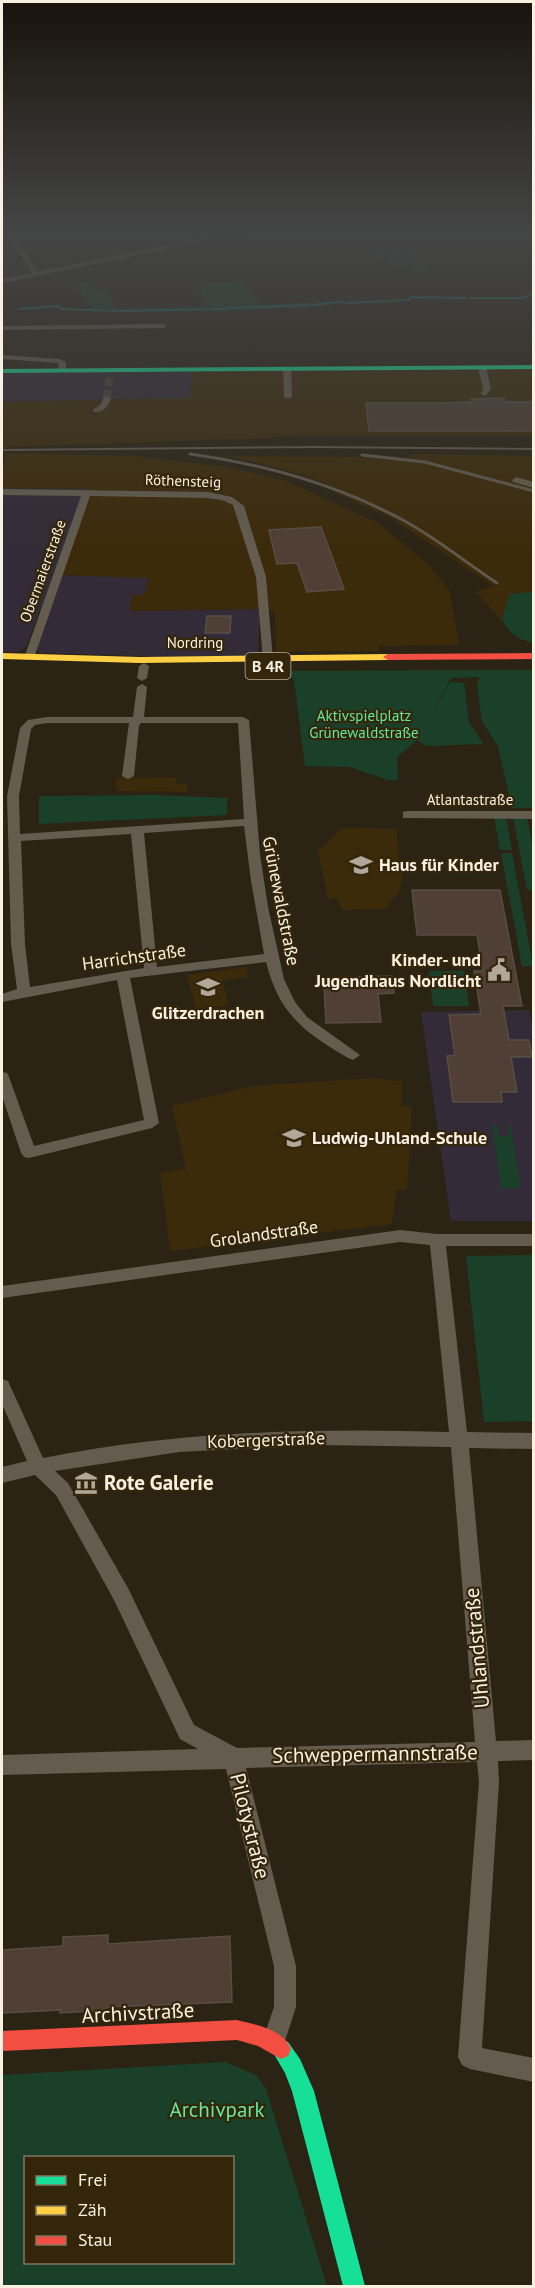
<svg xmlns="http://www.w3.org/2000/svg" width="535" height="2288" font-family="'PT Sans',sans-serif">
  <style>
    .commercial { fill: #332b37 }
    .built { fill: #3c2b0a }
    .green { fill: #1b402a; fill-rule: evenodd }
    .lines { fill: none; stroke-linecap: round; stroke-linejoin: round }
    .stream { stroke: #1f6b6f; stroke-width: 2 }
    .building { fill: #4f3f34; stroke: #584d45; stroke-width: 1.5 }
    .street-tunnel { stroke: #4a4233; stroke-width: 8; stroke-dasharray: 8 4; stroke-linecap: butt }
    .street { fill: #635c4f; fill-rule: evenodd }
    .fast { fill: #16e098; fill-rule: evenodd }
    .slow { fill: #ffcf43; fill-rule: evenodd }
    .jam { fill: #f24e42; fill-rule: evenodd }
    .rail-far1 { stroke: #60594d; stroke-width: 2 }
    .rail { stroke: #60594d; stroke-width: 3 }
    .labels { text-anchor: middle; stroke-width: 4.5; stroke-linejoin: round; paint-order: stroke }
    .far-street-label { font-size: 15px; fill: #faf0e1; stroke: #34260b }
    .far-park-label { font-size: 15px; fill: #61e9a0; stroke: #34260b }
    .shield { fill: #34260b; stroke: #bfb3a1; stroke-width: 1.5 }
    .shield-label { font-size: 16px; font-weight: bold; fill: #faf0e1 }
    .poi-label { font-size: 18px; font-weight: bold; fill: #faf0e1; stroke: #34260b; text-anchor: start }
    .street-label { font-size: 18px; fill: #faf0e1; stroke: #34260b }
    .near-poi-label { font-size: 21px; font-weight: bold; fill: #faf0e1; stroke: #34260b; text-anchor: start }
    .near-street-label { font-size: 21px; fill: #faf0e1; stroke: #34260b }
    .near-park-label { font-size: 21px; fill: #61e9a0; stroke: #34260b }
  </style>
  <rect width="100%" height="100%" fill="#2b2314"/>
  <g class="commercial">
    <polygon points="193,372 190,398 2,402 2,373"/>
    <polygon points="2,488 89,489 62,575 149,578 144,595 129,611 260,609 258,652 250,656 175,657 39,653 37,649 49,611 40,610 26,647 17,652 2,652"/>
    <polygon points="529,1010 534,1034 533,1221 451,1221 421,1012"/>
  </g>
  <g class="built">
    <polygon points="533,368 533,435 298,435 268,438 2,447 2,402 190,398 193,372"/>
    <polygon points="6,453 134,456 227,467 287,481 378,523 429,565 450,592 459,645 379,646 379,651 276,652 275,612 260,609 129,611 132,595 144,595 149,578 62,575 89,489 2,488 2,470"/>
    <polygon points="414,454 533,456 533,592 510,595 502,617 503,623 476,592 493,586 388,516 333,492 339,489 303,475 228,456 362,457 402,460"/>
    <polygon points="177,777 176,783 188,784 187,792 117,791 118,788 115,787 116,778"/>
    <polygon points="341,828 396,829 402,879 399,891 385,909 342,910 336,898 328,899 318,851"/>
    <polygon points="246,967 249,977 223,980 228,1006 196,1008 187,975"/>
    <polygon points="371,1078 403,1081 401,1106 412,1107 407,1190 397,1189 392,1224 170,1251 160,1173 186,1169 172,1106 253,1086"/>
  </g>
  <g class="green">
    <polygon points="405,247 429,270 413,272 404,264 390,265 377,251 361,253 360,251 390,250 389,248"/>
    <path d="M244,280L261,305L345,301C336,308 232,311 212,312V310L78,309L91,308L75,283L88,281L94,290L107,289L117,309L208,306L197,284Z"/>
    <path d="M533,592V642C521,642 505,631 502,618L510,594Z"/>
    <polygon points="533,670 533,808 512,808 498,747 482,721 477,686 479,677 451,678 432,712 450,682 464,683 469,722 483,744 426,746 417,740 397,757 398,780 388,780 350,767 305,766 294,680 284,671"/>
    <polygon points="153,795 227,798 227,815 39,824 39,796"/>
    <polygon points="494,817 506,817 512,850 500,850"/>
    <polygon points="513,817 527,817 533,849 533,890 527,890"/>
    <polygon points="501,853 512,853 533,966 522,966"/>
    <polygon points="429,971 464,971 469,1006 433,1006"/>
    <polygon points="492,1125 497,1125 499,1136 509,1136 507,1125 511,1125 520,1188 501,1188"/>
    <polygon points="533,1255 533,1421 484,1422 466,1256"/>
    <path d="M225,2062L256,2075L266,2089L327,2286H2V2075ZM26,2158H232V2262H26Z"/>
  </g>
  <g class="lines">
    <g class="stream">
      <polyline points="470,298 522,298 534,294"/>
      <polyline points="346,303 408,300 411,297 466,298"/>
      <polyline points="313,305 342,302"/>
      <polyline points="229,308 309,305"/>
      <polyline points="19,309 59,306 62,309 117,311 226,309"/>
    </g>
  </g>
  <g class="building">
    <polygon points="504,398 505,402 534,402 534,431 369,431 366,403 441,403 472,402 471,399"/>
    <polygon points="321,527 344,589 307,592 297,563 277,564 269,530"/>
    <polygon points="207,616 231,616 230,633 205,633"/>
    <polygon points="412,890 500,890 522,1006 503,1006 509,1040 529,1040 532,1057 511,1057 517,1092 501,1092 502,1102 453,1102 447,1056 455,1055 449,1015 481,1014 474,971 483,971 477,935 417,935"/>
    <polygon points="392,976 394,993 378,994 381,1022 326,1023 324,986 358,986 358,977"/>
    <polygon points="108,1935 108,1944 230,1936 232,2002 107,2007 107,2010 60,2013 61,2010 2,2013 2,1950 63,1946 63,1937"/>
  </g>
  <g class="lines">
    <polyline class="street-tunnel" points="107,398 110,375"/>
    <g class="street">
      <polygon points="2,229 8,229 39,271 159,247 213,233 281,229 213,237 159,251 2,283 2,279 33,273"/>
      <polygon points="162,324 165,324 165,328 2,330 2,326"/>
      <polygon points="2,355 59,359 66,362 66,370 59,372 58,363 2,359"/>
      <polygon points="482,365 486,367 491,389 485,396 481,394 483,389 478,367"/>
      <polygon points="287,366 291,368 292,397 288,399 284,397 283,368"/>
      <path d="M104,396L111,398C109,406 103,413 94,412L93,410L101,404Z"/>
      <polygon points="516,477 534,482 534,488 513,482 512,480"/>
      <polygon points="2,489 208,492 232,497 244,506 266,577 273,660 268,663 263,660 256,577 233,505 222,500 208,498 90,496 34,658 25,660 24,658 81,496 2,495"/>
      <polygon points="144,663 149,666 147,678 142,681 137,678 139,666"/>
      <path d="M142,684L147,687L144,717H243L249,720L260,854L268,907L284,979L295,1002L307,1017L360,1055L353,1060L348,1058C304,1032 279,1014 266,962L130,978L159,1123L152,1128L29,1158L24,1157L21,1153L2,1096V1072L7,1073L9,1077L34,1146L144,1120L117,980L2,1002V994L17,989L11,944L7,796L20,728L28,720L47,717H133L137,687ZM47,723H129L122,776L128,779L134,776L139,726L141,723H238L244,819L20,834L19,796L31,729L35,725ZM244,826L251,881L264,954L157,967L144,833ZM131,834L144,968L30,987L25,944L21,841Z"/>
      <polygon points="407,811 534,811 534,819 403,818 403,812"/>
      <path d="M400,1230L437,1234H534V1246H446L467,1432L534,1433V1449L469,1448L496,1741L534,1740V1760L498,1761L499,1782L482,2048L534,2058V2082L470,2069L462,2065L458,2057L479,1782L477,1762L246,1768L296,1966V2007L282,2050L274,2054L266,2050L262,2042L274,2007V1966L226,1769L2,1775V1755L198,1749L180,1739L114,1600L56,1495L35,1475L2,1483V1467L27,1461L2,1404V1379L8,1381L43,1458C178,1431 313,1428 449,1432L430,1245L400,1242L2,1298V1286ZM318,1445L451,1447L475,1742L237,1748L194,1725L128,1588L68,1483L55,1471L179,1452Z"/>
    </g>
    <g class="fast">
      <polygon points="534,365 534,369 2,373 2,369"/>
      <polygon points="281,2039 288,2042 300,2059 314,2091 365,2286 343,2286 292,2091 285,2073 271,2049 274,2042"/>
    </g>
    <polygon class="slow" points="2,653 140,657 388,654 393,657 388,660 140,663 2,659"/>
    <g class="jam">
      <polygon points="534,653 534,659 388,660 383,657 388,654"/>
      <path d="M237,2020C256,2025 283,2029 291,2049L288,2056L281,2059L258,2046L237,2040L2,2051V2031Z"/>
    </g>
    <polyline class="rail-far1" points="2,450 315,447 534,449"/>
    <g class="rail">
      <path d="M190,454C263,464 335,484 401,519C435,537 465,562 497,583"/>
      <polyline points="362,455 425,462 534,491"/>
    </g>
  </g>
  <linearGradient id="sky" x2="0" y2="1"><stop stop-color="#18130b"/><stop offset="0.42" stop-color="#444545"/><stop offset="1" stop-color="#444545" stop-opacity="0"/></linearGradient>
  <rect width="535" height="549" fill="url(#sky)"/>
  <defs>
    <g id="school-bare" transform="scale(1.8)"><path d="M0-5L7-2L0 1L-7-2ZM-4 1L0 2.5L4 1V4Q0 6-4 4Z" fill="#b2a899" stroke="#34260b" stroke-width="2.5" paint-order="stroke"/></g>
    <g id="civic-bare" transform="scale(1.8)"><path d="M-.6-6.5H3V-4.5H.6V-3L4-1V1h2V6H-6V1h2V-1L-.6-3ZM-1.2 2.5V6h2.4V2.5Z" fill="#b2a899" stroke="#34260b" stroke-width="2.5" paint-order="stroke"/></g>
    <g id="museum-bare" transform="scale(1.8)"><path d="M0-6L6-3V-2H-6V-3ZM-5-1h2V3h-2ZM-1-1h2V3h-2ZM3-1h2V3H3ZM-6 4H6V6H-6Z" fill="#b2a899" stroke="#34260b" stroke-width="2.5" paint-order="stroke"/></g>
  </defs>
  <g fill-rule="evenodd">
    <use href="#school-bare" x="361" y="865"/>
    <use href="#civic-bare" x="499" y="970"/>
    <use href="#school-bare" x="208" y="987"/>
    <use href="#school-bare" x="294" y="1138"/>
    <use href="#museum-bare" x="86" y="1483"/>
  </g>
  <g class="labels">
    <g class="far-street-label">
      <text transform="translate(183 481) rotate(2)" y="5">Röthensteig</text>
      <text transform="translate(43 571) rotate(-70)" y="5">Obermaierstraße</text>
      <text x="195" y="648">Nordring</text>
      <text x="470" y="805">Atlantastraße</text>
    </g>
    <g class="far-park-label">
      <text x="364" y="721">Aktivspielplatz<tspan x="364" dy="17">Grünewaldstraße</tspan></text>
    </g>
    <rect class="shield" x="245.5" y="653" width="45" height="26" rx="4.5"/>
    <g class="shield-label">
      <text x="268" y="672">B 4R</text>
    </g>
    <g class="poi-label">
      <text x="379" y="871">Haus für Kinder</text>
      <text x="481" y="966" text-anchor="end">Kinder- und<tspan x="481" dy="21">Jugendhaus Nordlicht</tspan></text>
      <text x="208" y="1019" text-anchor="middle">Glitzerdrachen</text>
      <text x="312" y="1144">Ludwig-Uhland-Schule</text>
    </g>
    <g class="street-label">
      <text transform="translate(281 901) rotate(79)" y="6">Grünewaldstraße</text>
      <text transform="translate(134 957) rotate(-8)" y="6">Harrichstraße</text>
      <text transform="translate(264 1234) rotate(-8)" y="6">Grolandstraße</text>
      <text transform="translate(266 1440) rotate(-2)" y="6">Kobergerstraße</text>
    </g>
    <g class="near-poi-label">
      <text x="104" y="1490">Rote Galerie</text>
    </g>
    <g class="near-street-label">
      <text transform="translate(477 1648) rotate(-95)" y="7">Uhlandstraße</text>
      <text transform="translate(375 1754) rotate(-1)" y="7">Schweppermannstraße</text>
      <text transform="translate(250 1826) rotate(76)" y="7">Pilotystraße</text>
      <text transform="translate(138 2013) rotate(-3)" y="7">Archivstraße</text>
    </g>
    <g class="near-park-label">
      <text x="217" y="2117">Archivpark</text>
    </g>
  </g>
  <rect width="535" height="2288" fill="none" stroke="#faf0e1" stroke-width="6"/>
  <rect x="24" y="2156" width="210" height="108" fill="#34260b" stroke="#837761" stroke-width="1.5"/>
  <rect x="36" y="2176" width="30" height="9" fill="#16e098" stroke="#837761" stroke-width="1.5"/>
  <text x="78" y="2186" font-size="18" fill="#faf0e1">Frei</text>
  <rect x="36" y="2206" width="30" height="9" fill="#ffcf43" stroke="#837761" stroke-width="1.5"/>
  <text x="78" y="2216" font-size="18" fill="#faf0e1">Zäh</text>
  <rect x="36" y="2236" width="30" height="9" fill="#f24e42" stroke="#837761" stroke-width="1.5"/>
  <text x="78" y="2246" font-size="18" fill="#faf0e1">Stau</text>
</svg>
